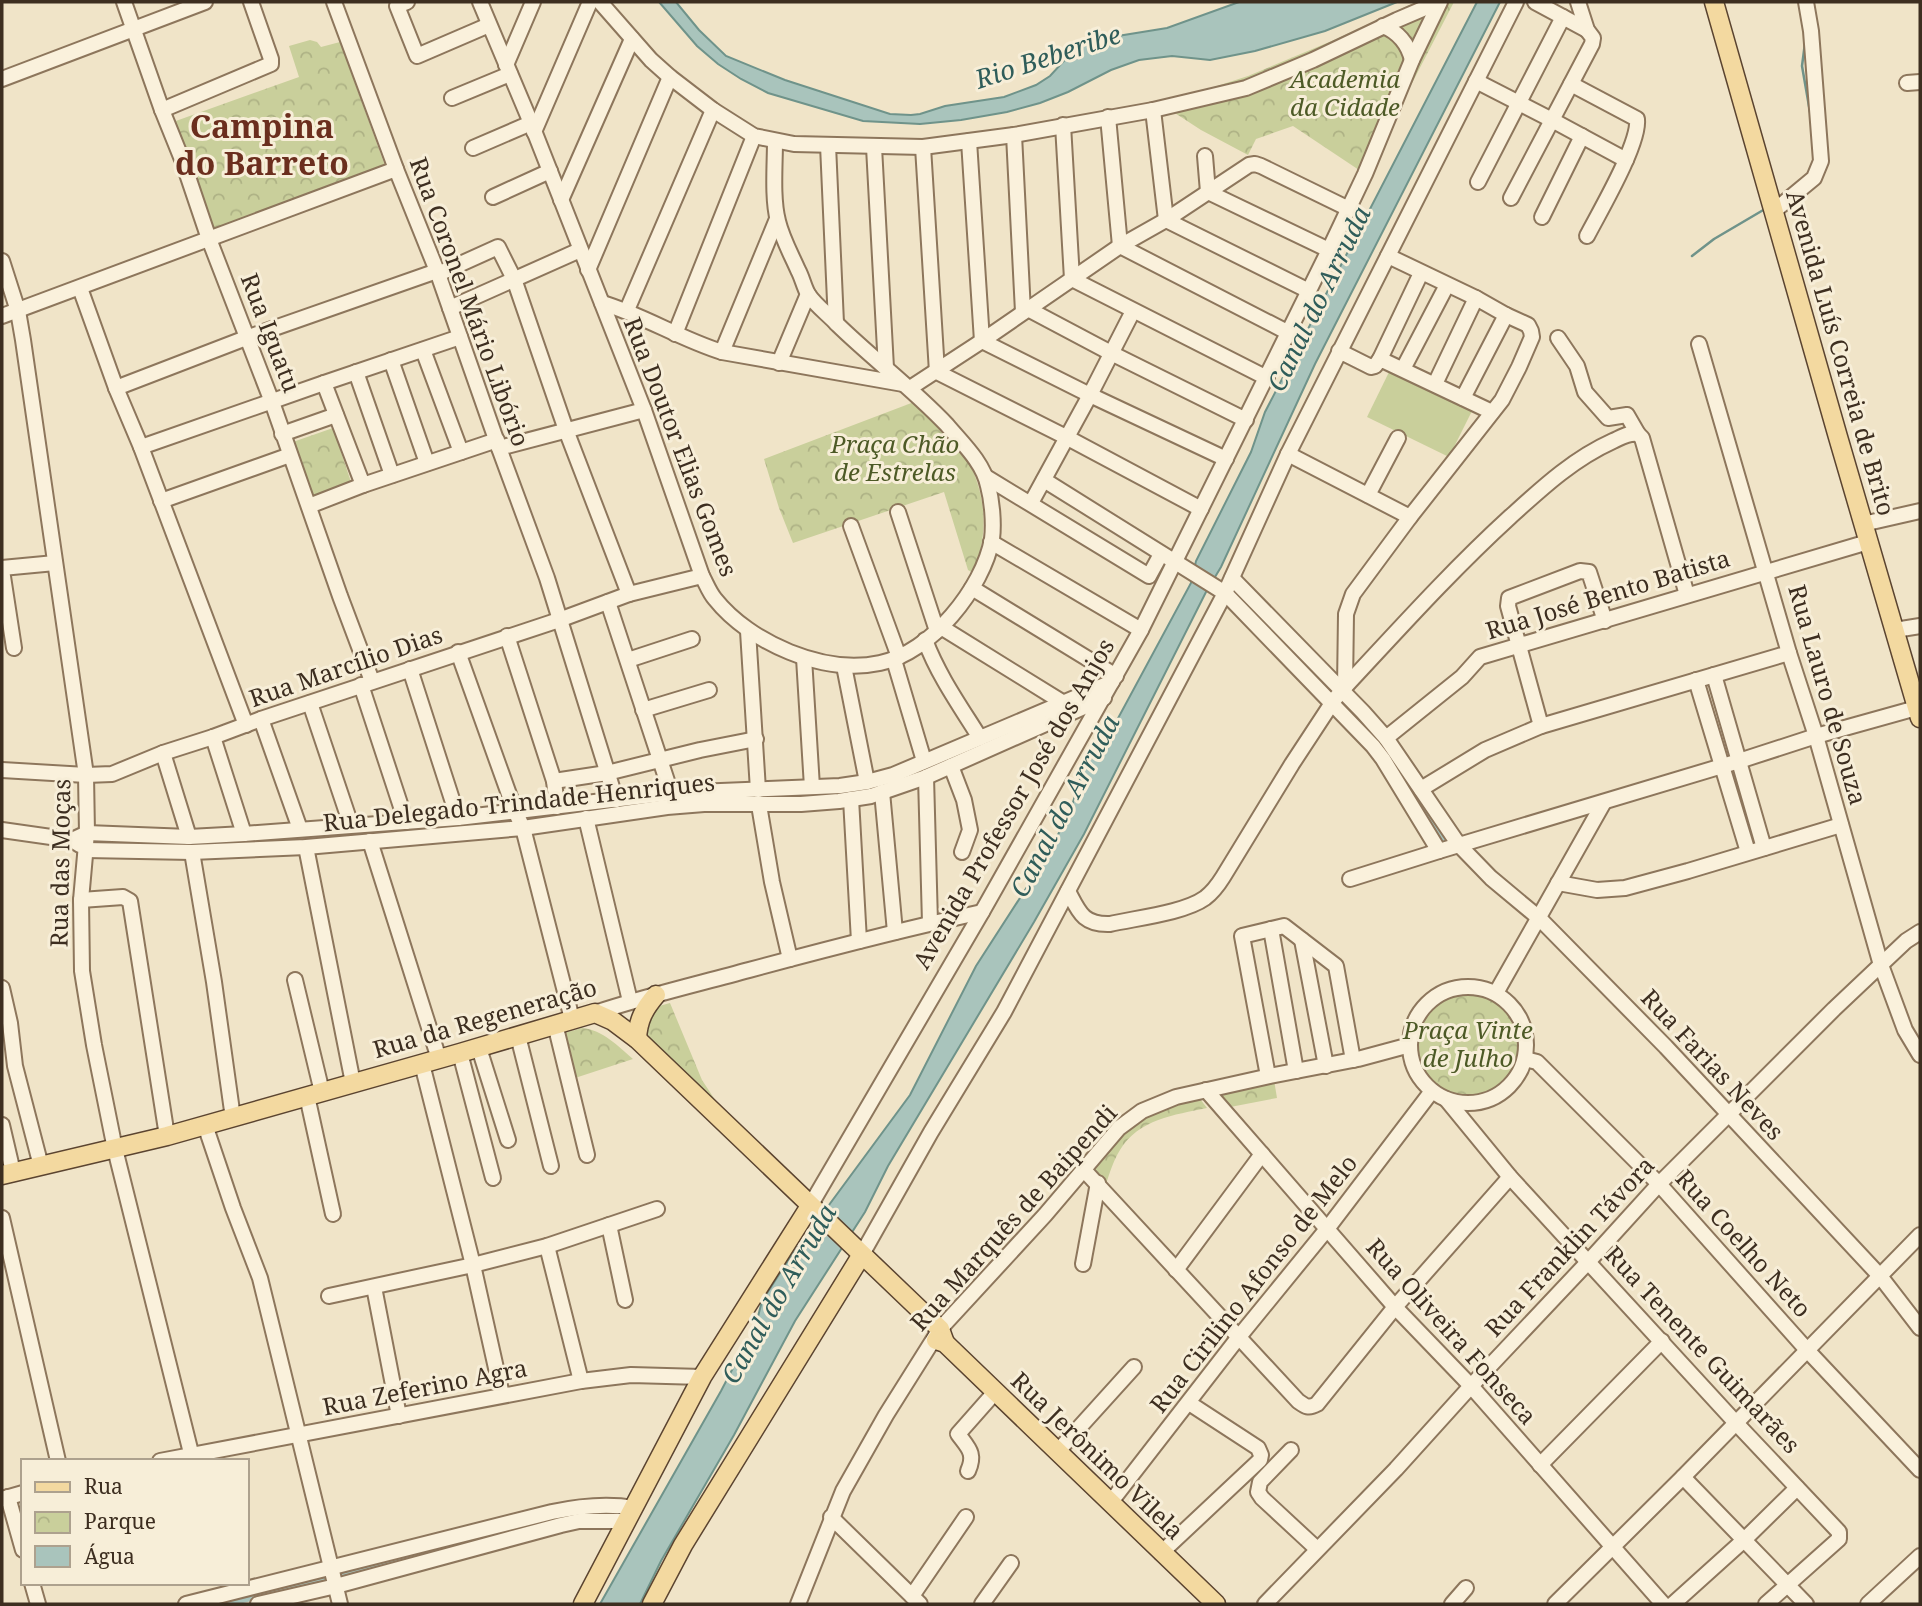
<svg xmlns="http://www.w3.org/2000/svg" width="1922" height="1606" font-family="'Noto Serif',serif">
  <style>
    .grass { fill: #c9cf9b }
    .park { fill: url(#park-crowns) }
    .water { fill: #a9c4bc; stroke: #6f938a; stroke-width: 2 }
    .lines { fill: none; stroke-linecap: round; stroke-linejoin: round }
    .stream { stroke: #6f938a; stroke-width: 2.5 }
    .canal { stroke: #a9c4bc; stroke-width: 10 }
    .minor-casing { stroke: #8d765c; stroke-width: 18 }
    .major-casing { stroke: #5b4430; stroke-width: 21 }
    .minor { stroke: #faf1dc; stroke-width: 14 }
    .major { stroke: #f3d9a0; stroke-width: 18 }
    .labels { text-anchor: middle; stroke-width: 6; stroke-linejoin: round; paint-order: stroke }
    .park-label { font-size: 24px; font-style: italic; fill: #4d5a26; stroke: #f7eed8 }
    .street-label { font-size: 24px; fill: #3d2e20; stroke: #f7eed8 }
    .water-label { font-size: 26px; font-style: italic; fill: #2f5d5a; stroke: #f7eed8 }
    .district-label { font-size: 32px; font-weight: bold; fill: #6b2e1e; stroke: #f7eed8 }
  </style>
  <defs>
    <pattern id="park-crowns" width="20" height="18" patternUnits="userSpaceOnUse" patternTransform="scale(1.75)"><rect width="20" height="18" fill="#c9cf9b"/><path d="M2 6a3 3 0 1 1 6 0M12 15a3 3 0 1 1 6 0" fill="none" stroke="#aeb285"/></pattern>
  </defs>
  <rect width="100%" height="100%" fill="#f0e4c8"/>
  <polygon class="grass" points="1390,370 1473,409 1449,457 1367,417"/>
  <g class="park">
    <polygon points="1416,2 1454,2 1365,174 1293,126 1256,139 1248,155 1201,130 1161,104 1248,76 1334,40"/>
    <polygon points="310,40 317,42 321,47 340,42 384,163 383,169 213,230 173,122 299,77 289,46"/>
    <path d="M914,402C924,411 936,420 946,431C983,469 994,524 973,573L968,570L944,492L793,543L779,508L764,459Z"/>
    <polygon points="333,428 353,488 311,503 290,443"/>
    <circle cx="1468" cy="1045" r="58"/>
    <polygon points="670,1003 702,1080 723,1112 654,1051 643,1032 652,1008"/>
    <path d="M582,1028C603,1030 618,1046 633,1059L572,1079L561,1034Z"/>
    <polygon points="1274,1080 1277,1098 1225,1108 1214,1094"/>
    <path d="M1197,1095L1207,1108C1174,1115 1139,1119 1120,1150C1113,1161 1109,1175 1105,1187L1093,1174L1092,1164L1138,1115Z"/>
  </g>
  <g class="water">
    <polygon points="659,2 676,2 699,30 726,56 785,80 890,114 911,115 920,114 945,106 1004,97 1036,85 1050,76 1074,50 1093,40 1167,28 1239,2 1397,2 1325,31 1255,51 1210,60 1172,56 1139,60 1111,70 1068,92 1040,103 1007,112 961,120 920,124 863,121 768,93 741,79 718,64 697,46"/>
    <polygon points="1477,2 1500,2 1315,364 1221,567 1206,592 1084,834 1034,922 888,1166 865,1212 795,1321 734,1435 661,1561 640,1604 600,1604 721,1391 745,1345 753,1336 762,1301 787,1262 910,1095 976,966 1038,870 1069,815 1083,770 1116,722 1191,583 1196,561 1251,452 1265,412"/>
  </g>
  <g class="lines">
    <g class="stream">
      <polyline points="1805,43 1802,66 1810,112"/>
      <polyline points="1692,256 1714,239 1765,209"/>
      <polyline points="95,840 120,844"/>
      <polyline points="158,845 172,843"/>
    </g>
    <g class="canal">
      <polyline points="1337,695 1372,732"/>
      <polyline points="1413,790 1446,839"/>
      <polyline points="508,1533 574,1514"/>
      <polyline points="217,1604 450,1549"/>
    </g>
    <g class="minor-casing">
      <g id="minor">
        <polyline points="124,2 162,110 183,162 209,239 272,402 340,596 372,681"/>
        <polyline points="334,2 396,169 437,271 499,448 547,578 616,800"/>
        <polyline points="407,2 397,6 417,56 489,25"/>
        <path d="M480,2L531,123L644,410L702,576C706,583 709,592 715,599C750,643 824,675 880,663C931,653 983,588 992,539C994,523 992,501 988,486C983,462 962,443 947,425C913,389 873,359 838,325C829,315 815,305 808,294C804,287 802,277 798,270C791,254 782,238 778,221C772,198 775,165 775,141"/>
        <polyline points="600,2 651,60 670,77 713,110 754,136 794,144 923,147 1014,135 1153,110 1246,88 1313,60 1397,20 1439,2"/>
        <polyline points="1535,2 1587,30"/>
        <path d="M1383,26C1398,32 1408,44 1412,60"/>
        <polyline points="506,65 533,2"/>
        <polyline points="2,79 205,2"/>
        <polyline points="1476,81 1552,120 1626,160"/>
        <polyline points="1907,83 1920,82"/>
        <path d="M1571,84L1637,119C1640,143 1600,211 1587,236"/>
        <polyline points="452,98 510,74"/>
        <polyline points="162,110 271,64 271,59 251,2"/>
        <polyline points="1153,110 1166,220 1309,291"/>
        <polyline points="1108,117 1120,246 1289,333"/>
        <polyline points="1063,125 1072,279 1267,378"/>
        <polyline points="534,132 590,2"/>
        <polyline points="1014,135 1023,312"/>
        <polyline points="969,141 982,341 1090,395 1226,459"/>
        <polyline points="828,145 836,323"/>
        <polyline points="874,147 886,368"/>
        <polyline points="923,147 937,372 1066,437 1201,509"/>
        <polyline points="473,148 531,123"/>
        <polyline points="1205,156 1208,192 1329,250"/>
        <polyline points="1478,182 1563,17"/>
        <polyline points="493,197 550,171"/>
        <polyline points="1511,198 1592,44 1593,38 1587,30 1578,2"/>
        <polyline points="561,200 632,39"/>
        <polyline points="1774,211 1814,178 1821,161 1811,31 1806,2"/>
        <polyline points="1542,217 1582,136"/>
        <polyline points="2,261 18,311 23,340 86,775 87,833 81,900 82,971 94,1045 115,1149 193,1461"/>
        <polyline points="588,270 670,77"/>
        <polyline points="438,274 498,247 514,279 566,430 629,594"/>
        <polyline points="80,288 116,388 141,447 246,725"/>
        <path d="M602,303C643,315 680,339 722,352L903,384"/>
        <polyline points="450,308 580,250"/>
        <polyline points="1028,309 1111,353 1246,420"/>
        <polyline points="627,310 713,110"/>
        <polyline points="2,316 396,169"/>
        <polyline points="675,334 754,136"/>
        <polyline points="1558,338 1577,366 1585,392 1608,418 1627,415 1638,434"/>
        <polyline points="1699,344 1789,653 1816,736 1881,965 1905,1030 1920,1055"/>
        <polyline points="423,350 461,452"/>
        <polyline points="1339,351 1371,367 1375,366 1380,359 1492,412"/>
        <polyline points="722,352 777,219"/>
        <polyline points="1380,359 1421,273"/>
        <polyline points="391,360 427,463"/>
        <polyline points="779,363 808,294"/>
        <polyline points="1403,369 1447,285"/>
        <polyline points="356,372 392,475"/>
        <polyline points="324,383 363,485"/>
        <polyline points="1435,384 1476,298"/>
        <polyline points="116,388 246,338 437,271"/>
        <polyline points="910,388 982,341 1120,246 1166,220 1249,165 1255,164 1261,166 1349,209"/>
        <polyline points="1463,398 1506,315"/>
        <polyline points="282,434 336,415"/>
        <polyline points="141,447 324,383 460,337"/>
        <polyline points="499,448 644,410"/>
        <polyline points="1288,454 1410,517"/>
        <polyline points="986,477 1149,576 1161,554"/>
        <polyline points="1044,480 1225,593 1373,746 1383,759 1439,851 1739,761 1816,736 1920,707"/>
        <polyline points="1368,495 1398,438"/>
        <polyline points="161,501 290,455"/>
        <polyline points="1031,503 1090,395 1133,311"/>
        <polyline points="309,506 363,485 497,440"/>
        <polyline points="898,512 937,631"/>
        <polyline points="1863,524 1920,511"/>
        <polyline points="851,526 899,657"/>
        <polyline points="991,542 1141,630"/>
        <polyline points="2,568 55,563"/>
        <polyline points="2,570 14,648"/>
        <polyline points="1232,578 1363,712 1386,738 1459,845 1491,878 1539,918 1666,1047 1880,1276 1920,1328"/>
        <polyline points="972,588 1116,676"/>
        <polyline points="608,602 671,793"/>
        <polyline points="941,627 1062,702"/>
        <polyline points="1895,630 1920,626"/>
        <polyline points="748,631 758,790"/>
        <polyline points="507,636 554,781 557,807"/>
        <path d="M925,640C938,675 960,706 980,738"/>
        <polyline points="458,652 515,811 523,828 572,1019"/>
        <polyline points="804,658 812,787"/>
        <polyline points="628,660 692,639"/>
        <polyline points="894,660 924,761"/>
        <polyline points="844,666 867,782"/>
        <polyline points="410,669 458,818"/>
        <polyline points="1714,675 1764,848"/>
        <polyline points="1696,680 1748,852"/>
        <polyline points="361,685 406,822"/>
        <polyline points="1345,687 1346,614 1353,594 1410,517 1502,400 1519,367 1532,337 1531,331 1528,325 1506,315 1476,298 1388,256"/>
        <polyline points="310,703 351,825"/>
        <polyline points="643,710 709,690"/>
        <polyline points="261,719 300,829"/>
        <polyline points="1541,726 1508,606 1509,598 1580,571 1589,572 1605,621"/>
        <polyline points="213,737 244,834"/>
        <polyline points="1386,738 1462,677 1480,657 1868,542"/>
        <polyline points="163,753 189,837"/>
        <polyline points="951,766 964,800 970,830 962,852"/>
        <polyline points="2,770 86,775 112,774 163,753 213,737 261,719 559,620 629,594 702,576"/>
        <polyline points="926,777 930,923"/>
        <polyline points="554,781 607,773 700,750 756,739"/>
        <polyline points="1421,789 1485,750 1541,726 1789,653"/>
        <polyline points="882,792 895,932"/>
        <polyline points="851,799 859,941"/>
        <polyline points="759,805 772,882 790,959"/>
        <polyline points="586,818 630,1001"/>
        <polyline points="2,830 72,840 80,845"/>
        <polyline points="72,840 87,833 189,837 244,834 458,818 671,793 840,786 867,782 893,775 1112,682"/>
        <polyline points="370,841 439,1059"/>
        <polyline points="306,847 353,1083"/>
        <polyline points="86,850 192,852 306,847 523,828 667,807 704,804 801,804 839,801 871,796 926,777 1104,698"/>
        <polyline points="192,852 214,982 233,1118"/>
        <polyline points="1350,879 1439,851"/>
        <polyline points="1558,883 1597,890 1625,888 1688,871 1841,825"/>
        <path d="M1068,891C1079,912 1083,925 1110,924C1136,918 1184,913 1205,898C1213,892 1218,885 1223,877L1292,764L1334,700L1345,687C1399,629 1452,570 1510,517C1542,488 1573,459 1613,441C1622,437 1629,432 1638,434L1642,438L1687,595"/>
        <polyline points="81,900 123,897 130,901 167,1136"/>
        <polyline points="1271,929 1296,1071"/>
        <polyline points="1302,940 1326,1066"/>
        <polyline points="295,980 322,1092"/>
        <circle cx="1468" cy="1045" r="58"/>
        <polyline points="2,988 10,1023 15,1066 41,1166"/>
        <polyline points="1496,993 1604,802"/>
        <path d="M595,1013C646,996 698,984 749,970C827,949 904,929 982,912"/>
        <polyline points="555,1024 587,1155"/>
        <polyline points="518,1036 551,1166"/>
        <polyline points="479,1048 508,1140"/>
        <polyline points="460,1053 493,1178"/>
        <polyline points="1525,1059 1537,1062 1659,1184 1807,1350 1920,1470"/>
        <polyline points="422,1064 473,1265 502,1395"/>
        <polyline points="1268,1076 1242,936 1284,926 1336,966 1353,1060"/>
        <polyline points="1206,1090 1395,1307 1471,1386 1663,1604"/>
        <polyline points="307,1096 333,1214"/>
        <polyline points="1446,1099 1510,1177 1736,1423 1839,1532 1839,1539 1766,1604"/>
        <polyline points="2,1125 13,1172"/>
        <polyline points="205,1125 233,1208 260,1278 340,1604"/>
        <path d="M1084,1170L1298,1401C1305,1406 1308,1409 1317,1404L1395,1307L1510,1177"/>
        <polyline points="810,1206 982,912 1141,630 1329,250 1365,174 1412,60 1440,2"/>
        <polyline points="2,1218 58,1461"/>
        <polyline points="609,1225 625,1300"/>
        <polyline points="547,1246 581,1381"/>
        <polyline points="861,1256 931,1132 1004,1012 1225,593 1288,454 1516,2"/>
        <polyline points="1083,1264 1098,1183"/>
        <polyline points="1176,1270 1262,1154"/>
        <polyline points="374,1287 399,1416"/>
        <polyline points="329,1296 473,1265 547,1246 657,1209"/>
        <polyline points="1291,1450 1260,1482 1258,1492 1262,1498 1317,1549"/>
        <polyline points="1058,1451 1134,1367"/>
        <polyline points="160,1461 581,1381 631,1375 702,1377"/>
        <polyline points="1540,1465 1662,1341"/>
        <path d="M968,1471C976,1453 968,1448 958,1434L996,1391"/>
        <polyline points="1683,1477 1806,1604"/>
        <polyline points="8,1497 23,1550"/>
        <polyline points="2,1499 23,1493"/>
        <polyline points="1110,1503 1238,1338 1327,1229 1432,1091"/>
        <polyline points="831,1517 920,1604"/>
        <polyline points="1161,1553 1260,1460 1261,1455 1258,1448 1189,1403"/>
        <polyline points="32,1583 38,1604"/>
        <polyline points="912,1596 966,1517"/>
        <path d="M186,1604L552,1512C580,1506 606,1503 634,1508"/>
        <polyline points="258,1604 336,1586 561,1525 579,1521 627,1521"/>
        <polyline points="798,1604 843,1491 886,1415 940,1329 1045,1215 1119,1128 1142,1111 1176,1097 1270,1076 1358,1059 1410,1045"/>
        <polyline points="982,1604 1011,1563"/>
        <polyline points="1265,1604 1396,1469 1471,1386 1589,1261 1659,1184 1834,1009 1906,941 1920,932"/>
        <polyline points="1452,1604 1466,1588"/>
        <polyline points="1555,1604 1683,1477 1920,1235"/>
        <polyline points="1673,1604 1744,1540 1797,1488"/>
        <polyline points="1868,1604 1920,1556"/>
      </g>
    </g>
    <g class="major-casing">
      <g id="major">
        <polyline points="1714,2 1838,437 1920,718"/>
        <path d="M637,1039C638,1020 644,1009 656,995"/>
        <polyline points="2,1175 167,1136 460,1053 595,1013 613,1021 637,1039 940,1329 945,1343"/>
        <polyline points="936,1340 945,1343 1216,1604"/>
        <polyline points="583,1604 702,1377 810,1206"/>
        <polyline points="652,1604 683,1545 861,1256"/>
      </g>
    </g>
    <use href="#minor" class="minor"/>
    <use href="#major" class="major"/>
  </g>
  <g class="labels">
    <g class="park-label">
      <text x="1345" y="88">Academia<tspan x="1345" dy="28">da Cidade</tspan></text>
      <text x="895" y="453">Praça Chão<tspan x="895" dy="28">de Estrelas</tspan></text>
      <text x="1468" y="1039">Praça Vinte<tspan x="1468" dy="28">de Julho</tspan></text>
    </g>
    <g class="street-label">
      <text transform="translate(469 302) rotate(70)" y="8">Rua Coronel Mário Libório</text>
      <text transform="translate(270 333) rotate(69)" y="8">Rua Iguatu</text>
      <text transform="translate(1840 353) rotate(74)" y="8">Avenida Luís Correia de Brito</text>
      <text transform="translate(680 447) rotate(69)" y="8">Rua Doutor Elias Gomes</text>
      <text transform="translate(1608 595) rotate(-17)" y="8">Rua José Bento Batista</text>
      <text transform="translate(346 667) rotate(-19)" y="8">Rua Marcílio Dias</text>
      <text transform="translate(1827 695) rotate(74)" y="8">Rua Lauro de Souza</text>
      <text transform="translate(519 803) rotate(-6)" y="8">Rua Delegado Trindade Henriques</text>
      <text transform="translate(1014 804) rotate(-60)" y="8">Avenida Professor José dos Anjos</text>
      <text transform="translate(61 863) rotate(-89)" y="8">Rua das Moças</text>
      <text transform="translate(485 1019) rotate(-16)" y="8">Rua da Regeneração</text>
      <text transform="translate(1712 1065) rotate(47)" y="8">Rua Farias Neves</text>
      <text transform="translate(1014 1218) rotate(-48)" y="8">Rua Marquês de Baipendi</text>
      <text transform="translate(1743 1244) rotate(48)" y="8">Rua Coelho Neto</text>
      <text transform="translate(1570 1247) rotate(-47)" y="8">Rua Franklin Távora</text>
      <text transform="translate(1254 1284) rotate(-52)" y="8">Rua Cirilino Afonso de Melo</text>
      <text transform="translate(1451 1332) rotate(48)" y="8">Rua Oliveira Fonseca</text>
      <text transform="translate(1702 1350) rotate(47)" y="8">Rua Tenente Guimarães</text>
      <text transform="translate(425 1388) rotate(-11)" y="8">Rua Zeferino Agra</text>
      <text transform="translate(1097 1456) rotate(44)" y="8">Rua Jerônimo Vilela</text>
    </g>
    <g class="water-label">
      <text transform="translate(1048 57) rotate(-18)" y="9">Rio Beberibe</text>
      <text transform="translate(1319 299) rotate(-64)" y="9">Canal do Arruda</text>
      <text transform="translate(1065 806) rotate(-62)" y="9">Canal do Arruda</text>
      <text transform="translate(779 1294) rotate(-60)" y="9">Canal do Arruda</text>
    </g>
    <g class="district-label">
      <text x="262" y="138">Campina<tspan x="262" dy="37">do Barreto</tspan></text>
    </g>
  </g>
  <rect width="1922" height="1606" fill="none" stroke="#3d2e20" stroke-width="7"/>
  <rect x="21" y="1459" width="228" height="126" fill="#f7eed8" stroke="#ada18e" stroke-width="2"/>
  <rect x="35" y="1482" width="35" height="10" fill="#f3d9a0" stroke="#ada18e" stroke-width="2"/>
  <text x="84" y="1494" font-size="21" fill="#3d2e20">Rua</text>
  <rect x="35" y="1512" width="35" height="21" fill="url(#park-crowns)" stroke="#ada18e" stroke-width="2"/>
  <text x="84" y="1529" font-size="21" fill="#3d2e20">Parque</text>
  <rect x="35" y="1546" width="35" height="21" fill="#a9c4bc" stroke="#ada18e" stroke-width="2"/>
  <text x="84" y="1564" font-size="21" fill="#3d2e20">Água</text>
</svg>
